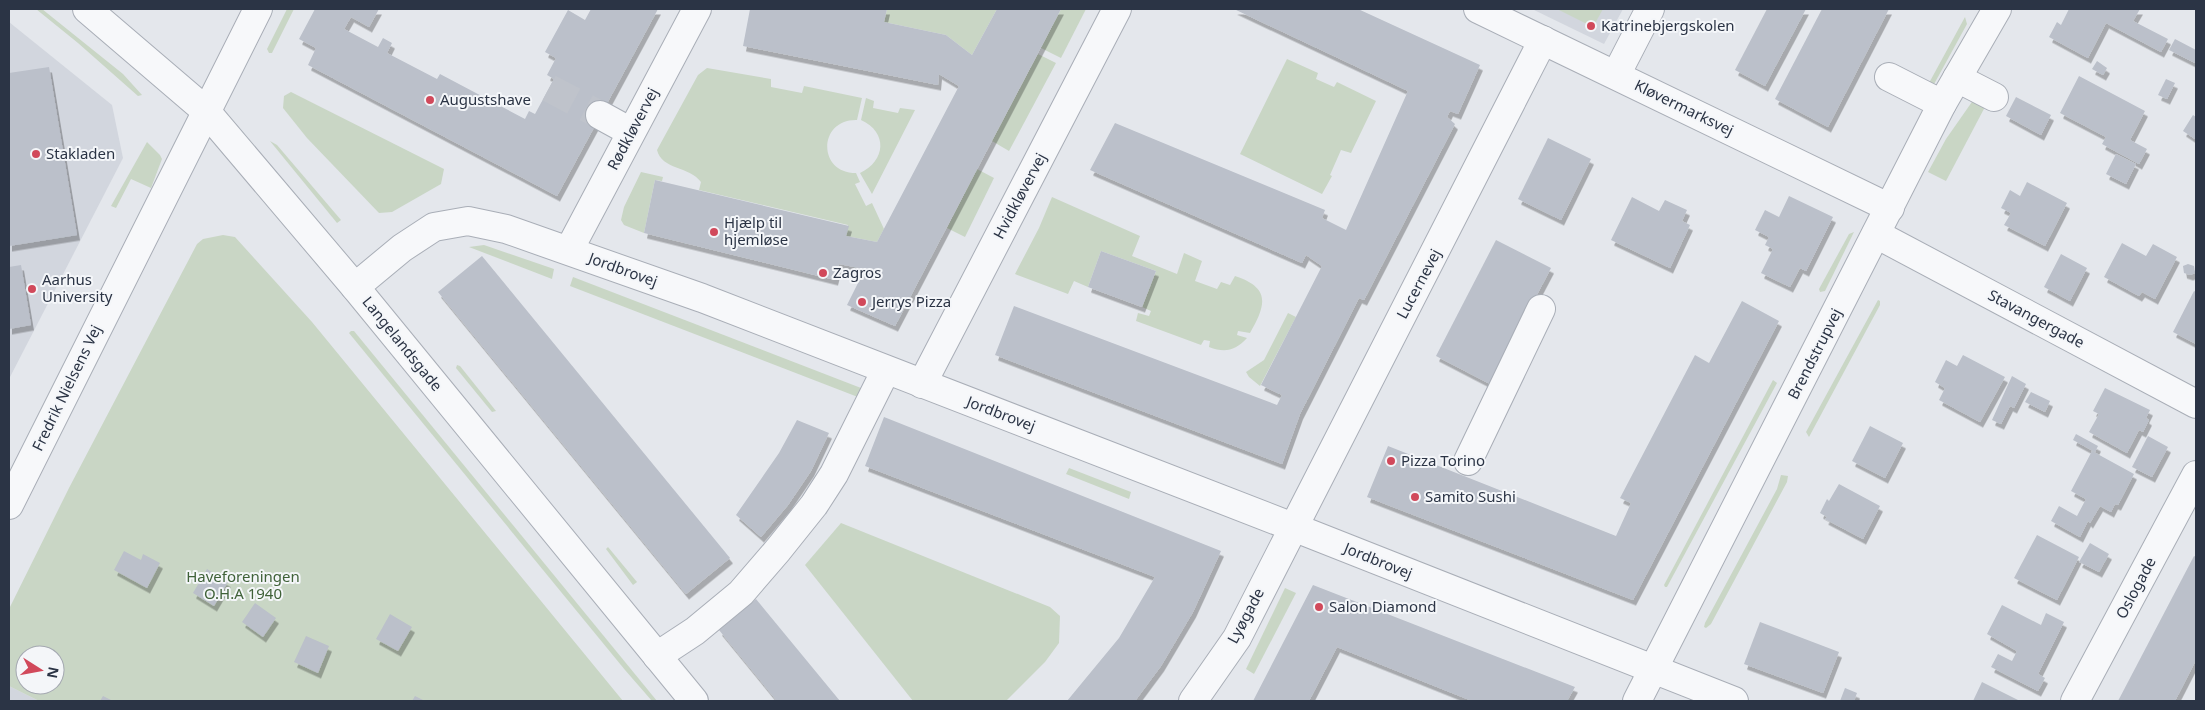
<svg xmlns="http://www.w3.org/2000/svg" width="2205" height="710" font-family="'Noto Sans',sans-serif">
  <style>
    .built { fill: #d2d6de }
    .green { fill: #c9d6c5; fill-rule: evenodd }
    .building { fill: #bbc0ca; filter: url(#shadow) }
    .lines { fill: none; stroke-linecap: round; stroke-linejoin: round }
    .minor-tunnel { stroke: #bfc3cb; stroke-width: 28; stroke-dasharray: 28 14; stroke-linecap: butt }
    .minor-casing { stroke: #a9aeb7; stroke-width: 30 }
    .minor { stroke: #f7f8fa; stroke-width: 28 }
    .poi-dot { fill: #d1495b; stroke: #f4f6f9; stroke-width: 2 }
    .labels { text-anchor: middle; stroke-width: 4; stroke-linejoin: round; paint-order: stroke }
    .poi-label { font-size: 15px; fill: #2b3445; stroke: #f4f6f9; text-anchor: start }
    .street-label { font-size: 15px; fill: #2b3445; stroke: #f4f6f9 }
    .park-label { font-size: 15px; fill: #3f6138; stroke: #f4f6f9 }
  </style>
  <defs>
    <filter id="shadow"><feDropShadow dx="3" dy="5.5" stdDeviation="0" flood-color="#0004"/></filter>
  </defs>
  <rect width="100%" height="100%" fill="#e4e7ec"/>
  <g class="built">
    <polygon points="1532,9 1623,9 1604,44"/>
    <polygon points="9,22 112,105 123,158 9,379"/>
    <polygon points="9,686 39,701 9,701"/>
  </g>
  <g class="green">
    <polygon points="36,9 42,9 123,74 142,95 138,96 78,43"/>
    <polygon points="287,9 294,9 272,53 269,53 267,49"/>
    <polygon points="887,9 997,9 972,55 946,35 884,22"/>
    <polygon points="1061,9 1086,9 1061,58 1041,48"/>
    <polygon points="1557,9 1603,9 1593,27"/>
    <polygon points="1965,17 1967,24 1933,86 1929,83"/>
    <polygon points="1038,54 1056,63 1009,151 992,141"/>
    <polygon points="1287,59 1318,73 1316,79 1334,87 1337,82 1376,101 1351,153 1341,150 1330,175 1332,176 1322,194 1240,154"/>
    <path d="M707,68L771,79V87L802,93L804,86L862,98L857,120C818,119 817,173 856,173L860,182L855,184L866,206L872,203L884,229L877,242L846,236L848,225L699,190L701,182C689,166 662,170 657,150L698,75Z"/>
    <polygon points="291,92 444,169 441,184 392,212 379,213 307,138 283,108 284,96"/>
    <path d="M866,98L874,101L873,108L898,113L900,108L915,110L872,194L860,173C886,161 888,132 861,120Z"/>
    <polygon points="1974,99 1986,105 1946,181 1928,172 1946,139"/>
    <polygon points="270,141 277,145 341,220 337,223"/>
    <polygon points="147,142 160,155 162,159 151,188 131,179 116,208 111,206"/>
    <polygon points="977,169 994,178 965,237 947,228"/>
    <polygon points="641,172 663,177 662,181 655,180 644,233 624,225 621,220 624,207"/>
    <path d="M1052,197L1140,236L1132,256L1177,274L1184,253L1202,261L1195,281L1217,289L1221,282L1230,285L1235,276C1271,288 1266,305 1250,333L1238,331L1237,335L1247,338C1235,351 1225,353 1209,347L1210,341L1204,340L1201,345L1136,321L1138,313L1149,316L1151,311L1142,307L1156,271L1101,251L1088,287L1074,281L1068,294L1015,274L1039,228Z"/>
    <polygon points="1854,232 1825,291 1820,292 1819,289 1849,234"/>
    <path d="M223,235L235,237L312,322L623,701H39L9,686V609L69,488L197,244L203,239ZM25,655H55V685H25Z"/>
    <polygon points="484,245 554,269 552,279 469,247"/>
    <polygon points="573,277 861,388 865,393 863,399 570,286"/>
    <polygon points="1878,300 1880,301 1880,305 1809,437 1806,432"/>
    <polygon points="1288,313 1296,317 1260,386 1249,377 1246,372 1264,360"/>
    <polygon points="351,331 354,331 657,701 652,701 625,670 349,333"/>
    <polygon points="457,365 460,366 496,411 492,412 456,368"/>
    <polygon points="1773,380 1777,383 1667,587 1665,587 1664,585"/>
    <polygon points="1069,468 1131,492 1129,499 1066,474"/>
    <polygon points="1781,475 1788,476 1787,482 1711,624 1706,628 1704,627 1705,623 1777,489"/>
    <polygon points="841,523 1050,607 1060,616 1059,643 1045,662 1006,701 913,701 805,565"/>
    <polygon points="608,547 637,582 633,585 606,549"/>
    <polygon points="1285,588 1296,593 1254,674 1246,669"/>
  </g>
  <g class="building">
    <polygon points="315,9 379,9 369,27 351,17 344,29 378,47 383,38 392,43 387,53 437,79 440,74 525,119 529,111 535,114 554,79 547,75 556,58 545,52 568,10 585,20 591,9 658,9 557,196 308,65 316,48 299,39"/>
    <polygon points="750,9 887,9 884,22 946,35 972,55 997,9 1061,9 895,326 847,305 865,269 839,264 835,280 644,233 655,180 849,226 846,236 877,242 959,86 939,74 938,85 743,46"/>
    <polygon points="1234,9 1358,9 1480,65 1458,114 1450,111 1447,117 1455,124 1364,300 1359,298 1300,414 1282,464 995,355 1014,306 1277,405 1282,395 1261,385 1322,266 1306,255 1302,263 1090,170 1115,123 1325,210 1322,218 1346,230 1408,91"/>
    <polygon points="1767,9 1806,9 1765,86 1735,70"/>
    <polygon points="1822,9 1889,9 1828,127 1775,99"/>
    <polygon points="2069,9 2140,9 2133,21 2168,39 2161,52 2106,23 2088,58 2049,37 2057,22 2061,25"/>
    <polygon points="2175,39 2196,50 2195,63 2169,50"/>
    <polygon points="2097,61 2107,68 2103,75 2092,69"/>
    <polygon points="49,67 77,235 9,246 9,73"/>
    <polygon points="2079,76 2145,111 2130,140 2147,149 2139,164 2102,144 2106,137 2060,113"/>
    <polygon points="2166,79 2175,83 2167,99 2158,95"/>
    <polygon points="2016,97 2051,115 2041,135 2006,116"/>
    <polygon points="2193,115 2196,117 2195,139 2183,131"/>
    <polygon points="1548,138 1591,159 1561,220 1518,199"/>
    <polygon points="2116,154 2136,164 2126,184 2106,174"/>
    <polygon points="2027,182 2067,203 2045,246 2004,225 2011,213 2001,208 2010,190 2020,196"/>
    <polygon points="1789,196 1833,217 1806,271 1800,268 1790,287 1761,273 1773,249 1765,245 1769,237 1755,230 1765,210 1779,217"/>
    <polygon points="1632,197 1659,211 1665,200 1687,210 1682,221 1690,225 1670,268 1611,240"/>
    <polygon points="1496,240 1551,268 1490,384 1436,356"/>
    <polygon points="2122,243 2146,256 2153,244 2177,257 2155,299 2142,292 2139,296 2104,277"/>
    <polygon points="1101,251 1156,271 1142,307 1088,287"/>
    <polygon points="2061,254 2087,268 2070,301 2044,287"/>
    <polygon points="482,256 730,558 686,594 438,292"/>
    <polygon points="2188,264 2194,266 2195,273 2190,275 2184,273 2183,266"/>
    <polygon points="21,265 31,325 9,329 9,267"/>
    <polygon points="2194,291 2196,292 2196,344 2173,332"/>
    <polygon points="1742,301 1779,321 1633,600 1367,497 1388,446 1616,536 1631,503 1620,498 1695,355 1709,363"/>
    <polygon points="1963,355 2005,377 1980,422 1939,400 1945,388 1935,382 1946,360 1957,366"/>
    <polygon points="2012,376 2026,384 2014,408 2010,406 2001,424 1992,420"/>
    <polygon points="2105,388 2150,410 2146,418 2149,420 2143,432 2139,430 2127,453 2089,432 2099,414 2093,411"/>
    <polygon points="2031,392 2050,401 2045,412 2025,402"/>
    <polygon points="884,417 1221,551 1193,612 1161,666 1135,701 1067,701 1119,638 1155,577 865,466"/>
    <polygon points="797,420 829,433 811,471 788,505 761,537 736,515 779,453"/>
    <polygon points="1870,426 1903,443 1885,478 1852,461"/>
    <polygon points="2076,434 2098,446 2095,452 2073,440"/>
    <polygon points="2148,436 2168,447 2152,477 2132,467"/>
    <polygon points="2092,451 2134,474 2118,505 2115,504 2111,512 2100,506 2090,523 2088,521 2080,537 2051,521 2059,506 2077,516 2086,499 2071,491"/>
    <polygon points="1839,484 1880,506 1863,539 1825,519 1827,517 1820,513 1827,499 1829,501"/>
    <polygon points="2037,535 2079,557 2057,600 2014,578"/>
    <polygon points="2090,543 2109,554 2099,572 2079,562"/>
    <polygon points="124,551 141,560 143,554 160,563 147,588 114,570"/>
    <polygon points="2194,556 2196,557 2196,660 2175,701 2118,701"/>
    <polygon points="207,569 228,582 214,606 193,593"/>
    <polygon points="1313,585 1575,687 1567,701 1472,701 1337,647 1309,701 1253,701"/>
    <polygon points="756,599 840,701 777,701 719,630"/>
    <polygon points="255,603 276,618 263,637 242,622"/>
    <polygon points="2002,605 2041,625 2046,613 2064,622 2038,674 2045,678 2038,691 1991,667 1998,654 2012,661 2017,651 1987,634"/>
    <polygon points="390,614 412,627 398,651 376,639"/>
    <polygon points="1760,622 1839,652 1823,693 1744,664"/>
    <polygon points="306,636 329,646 318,673 294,662"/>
    <polygon points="1982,682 2020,701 1973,701"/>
    <polygon points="1845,688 1857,693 1854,701 1840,701"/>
    <polygon points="103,696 113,701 100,701"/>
    <polygon points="415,696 425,701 412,701"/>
  </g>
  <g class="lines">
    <polyline class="minor-tunnel" points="549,88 600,115"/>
    <g class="minor-casing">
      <g id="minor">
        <polyline points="87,9 205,110 355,287 694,701"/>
        <polyline points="1478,9 1890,208"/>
        <polyline points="1616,75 1650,9"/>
        <polyline points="1889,77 1942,104"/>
        <polyline points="1957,78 1994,97"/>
        <polyline points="600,115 631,132"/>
        <polyline points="1876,234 2196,404"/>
        <polyline points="569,250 697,9"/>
        <polyline points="355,287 402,248 434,227 468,221 506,229 702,298 1293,527 1734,701"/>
        <polyline points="922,384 1117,9"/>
        <polyline points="1468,461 1541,309"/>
        <polyline points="9,505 258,9"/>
        <polyline points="657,656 695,631 741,593 778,550 814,505 834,474 886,370"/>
        <polyline points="1193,701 1237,638 1543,40"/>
        <polyline points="1637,701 1942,104 1997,9"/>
        <polyline points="2075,701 2196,475"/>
      </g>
    </g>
    <use href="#minor" class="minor"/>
  </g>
  <g class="poi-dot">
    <circle cx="1591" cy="26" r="5"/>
    <circle cx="430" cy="100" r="5"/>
    <circle cx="36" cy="154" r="5"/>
    <circle cx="714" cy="232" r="5"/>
    <circle cx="823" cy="273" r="5"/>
    <circle cx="32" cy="289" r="5"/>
    <circle cx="862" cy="302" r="5"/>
    <circle cx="1391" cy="461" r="5"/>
    <circle cx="1415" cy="497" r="5"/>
    <circle cx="1319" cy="607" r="5"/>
  </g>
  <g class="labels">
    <g class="poi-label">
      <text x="1601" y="31">Katrinebjergskolen</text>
      <text x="440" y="105">Augustshave</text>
      <text x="46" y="159">Stakladen</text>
      <text x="724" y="228">Hjælp til<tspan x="724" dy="17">hjemløse</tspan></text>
      <text x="833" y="278">Zagros</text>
      <text x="42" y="285">Aarhus<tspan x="42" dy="17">University</tspan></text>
      <text x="872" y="307">Jerrys Pizza</text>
      <text x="1401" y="466">Pizza Torino</text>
      <text x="1425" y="502">Samito Sushi</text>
      <text x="1329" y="612">Salon Diamond</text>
    </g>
    <g class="street-label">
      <text transform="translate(1684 108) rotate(26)" y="5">Kløvermarksvej</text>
      <text transform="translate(633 129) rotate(-62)" y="5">Rødkløvervej</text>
      <text transform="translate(1020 196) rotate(-62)" y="5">Hvidkløvervej</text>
      <text transform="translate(623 270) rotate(20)" y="5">Jordbrovej</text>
      <text transform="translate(1419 284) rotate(-62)" y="5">Lucernevej</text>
      <text transform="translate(2036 319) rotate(28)" y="5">Stavangergade</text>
      <text transform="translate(402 344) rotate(51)" y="5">Langelandsgade</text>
      <text transform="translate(1815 354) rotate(-63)" y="5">Brendstrupvej</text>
      <text transform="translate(67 388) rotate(-64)" y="5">Fredrik Nielsens Vej</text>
      <text transform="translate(1001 414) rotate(21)" y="5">Jordbrovej</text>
      <text transform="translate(1378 561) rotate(22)" y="5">Jordbrovej</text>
      <text transform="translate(2136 588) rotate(-62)" y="5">Oslogade</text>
      <text transform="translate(1246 616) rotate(-62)" y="5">Lyøgade</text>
    </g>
    <g class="park-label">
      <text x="243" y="582">Haveforeningen<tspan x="243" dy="17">O.H.A 1940</tspan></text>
    </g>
  </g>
  <rect width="2205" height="710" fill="none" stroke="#2b3445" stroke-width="20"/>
  <g transform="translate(40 670) rotate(101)"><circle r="24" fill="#f4f6f9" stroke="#a4a8b1"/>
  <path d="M0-4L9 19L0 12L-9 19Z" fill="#d1495b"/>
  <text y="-8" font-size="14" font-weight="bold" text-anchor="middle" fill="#2b3445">N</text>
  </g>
</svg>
